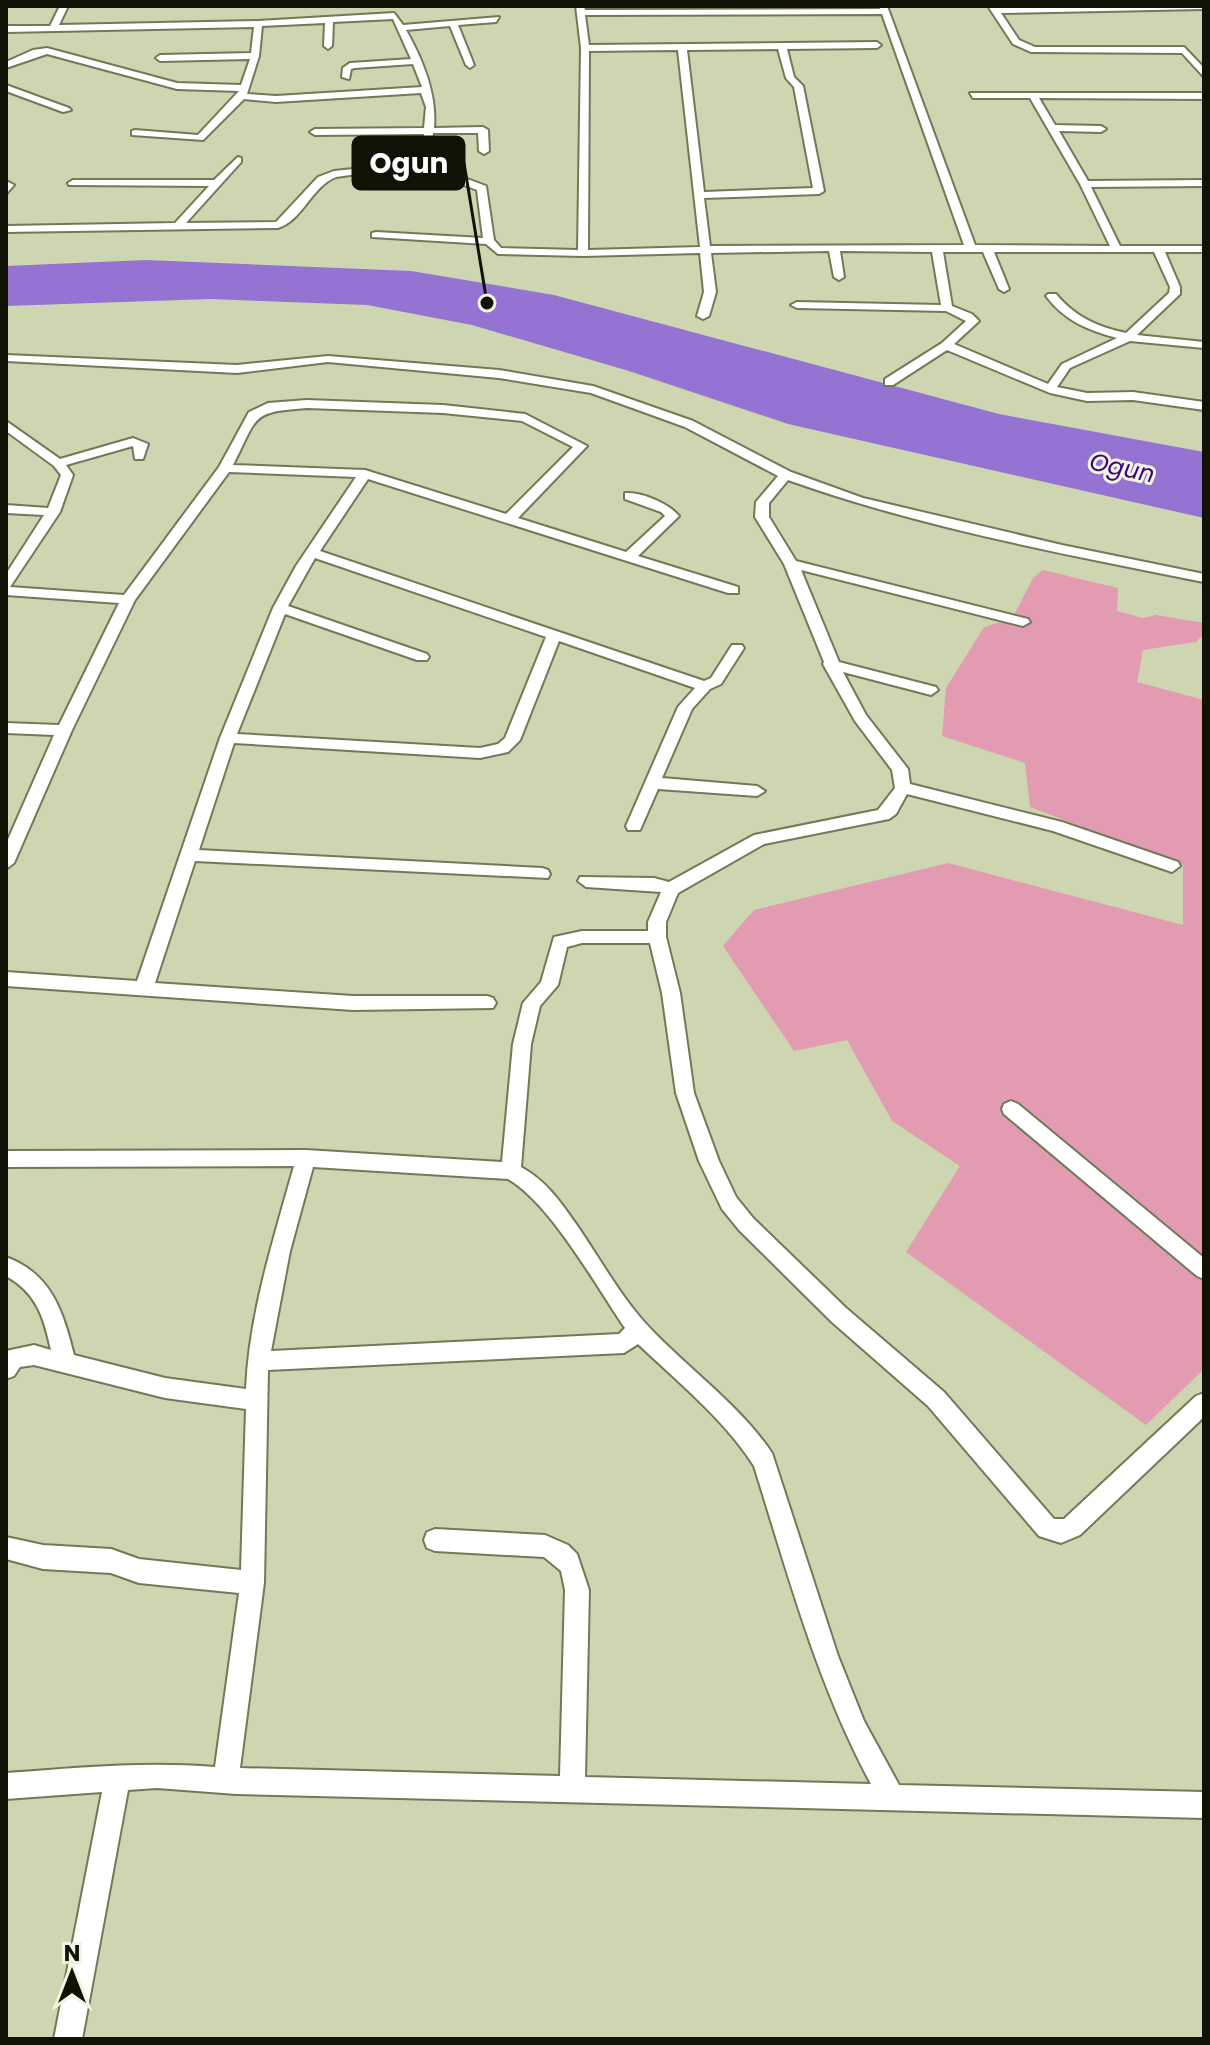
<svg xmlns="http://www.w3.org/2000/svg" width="1210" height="2045" font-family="Poppins,sans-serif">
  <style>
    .green { fill: #e39bb2 }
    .water { fill: #9573d2 }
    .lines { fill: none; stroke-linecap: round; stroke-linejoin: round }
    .street-casing { stroke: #717956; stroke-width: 4 }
    .street { fill: #fff; fill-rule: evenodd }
    .labels { text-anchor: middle; stroke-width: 6; stroke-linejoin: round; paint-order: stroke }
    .far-water-label { font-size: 24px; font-style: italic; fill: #44037e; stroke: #f0f5e1 }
    .leader { fill: none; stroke: #0f1205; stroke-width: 3 }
    .callout-dot { fill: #0f1205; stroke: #f0f5e1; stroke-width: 3 }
    .callout { fill: #0f1205; stroke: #0f1205; stroke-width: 3 }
    .callout-label { font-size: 28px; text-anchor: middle; font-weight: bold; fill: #fff }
  </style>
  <rect width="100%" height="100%" fill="#cdd6b1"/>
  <polygon class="green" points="1043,570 1118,588 1117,611 1143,618 1156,615 1204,623 1204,634 1196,642 1143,650 1137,682 1204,700 1204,1369 1146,1425 906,1252 960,1166 892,1121 847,1040 794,1051 723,946 754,910 948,863 1183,925 1183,865 1030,807 1025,763 942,736 946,688 984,627 1012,619 1033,578"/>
  <polygon class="water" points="146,260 411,271 554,295 999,414 1204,452 1204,518 788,424 629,371 472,325 367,305 210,299 6,306 6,266"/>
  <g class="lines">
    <g class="street-casing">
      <g id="street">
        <path d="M60,6H68L59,25L258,21L394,13L403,25L499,17L496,22L458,25L474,65L470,68L466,65L450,26L406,30C423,60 437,94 434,128L483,127L488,130L489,151L484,154L479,151L478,133H433L430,165L486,186L494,240L501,248L578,250L581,48L576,6H584L585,10L880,9L879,6H887L975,245L1110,246L1080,184L1030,98H973L970,93H1204V99L1039,98L1055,125L1101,126L1106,129L1101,132L1059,131L1088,181L1204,180V186L1091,187L1120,246H1204V252H1165L1180,287V294L1137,335L1204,342V348L1130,341L1070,368L1057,387L1087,393L1133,392L1204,402V410L1133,400L1087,401L1050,393L947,350L893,385H885V379L942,343L966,321L946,311L797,308L791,305L797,302L941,305L932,252L840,251L844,277L839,280L834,277L829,251L711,253L716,292L709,316L703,319L697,316L704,292L700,253L583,256L498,254L486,244L372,237V233L376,232L483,238L477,190L414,166L336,177C311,187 303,220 278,228L6,232V226L175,223L209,186L69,185L68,183L73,180H214L238,157L241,158V162L186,223L276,222L318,177L334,171L421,162L424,134L315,135L310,132L315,129L424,128L426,107L421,93L276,102L244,99L203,140L132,135V131L135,130L198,135L239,91L177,89L47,54L6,68V62L33,50L47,48L177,83L241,85L250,59L160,61L156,58L160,55L251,53L254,27L6,32V26H50ZM882,14L964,245L710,246L704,198L819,194L824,191L803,86L794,77L787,49L877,48L881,45L877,42L589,45L585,15ZM393,19L411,59L350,63L343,68L342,77L349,79L351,69L355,68L413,64L422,87L276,96L247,94L259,56L262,26L325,23L324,46L328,49L332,46L333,22ZM778,49L786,78L794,87L813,188L704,192L687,50ZM678,50L700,247L588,250L589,51ZM943,252H983L999,289L1004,292L1009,289L994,252H1154L1170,287L1169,293L1126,333C1097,327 1074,316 1056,294H1048L1046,296C1065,321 1088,330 1117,338L1062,364L1048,384L954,344L979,321L972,314L952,306Z"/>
        <polygon points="988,6 998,8 1204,6 1204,9 1001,13 1019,40 1035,47 1184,47 1204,68 1204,77 1182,53 1031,52 1013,44"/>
        <polygon points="6,85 69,108 71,110 63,112 6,91"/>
        <polygon points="6,181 14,185 6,194"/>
        <path d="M6,355L237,365L328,356L499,370L593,386L693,421L791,472L863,498L1062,545L1204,574V582C1065,554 922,528 788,480L769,503V517L796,561L1028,619L1030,622L1023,626L801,570L839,662L936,687L938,690L931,695L843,672L866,715L908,769L910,784L1062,822L1178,862L1180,866L1172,872L1053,831L907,794L896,814L889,819L764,844L678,893L666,922V937L680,993L694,1093L719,1161L736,1197L753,1218L846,1308L944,1392L1054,1519H1064L1196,1396L1204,1393V1417L1080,1535L1061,1543L1039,1536L928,1406L832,1322L739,1230L722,1209L699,1161L676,1093L662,993L650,943H582L567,947L558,985L540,1006L531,1044L521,1167C546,1181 560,1201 576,1224C599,1257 620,1296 647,1325C688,1369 738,1403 772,1453L838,1656L864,1721L899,1785L1204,1792V1818L236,1794L157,1788L128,1790L82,2039H54L102,1792L6,1799V1773C77,1768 144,1761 215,1767L239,1593L139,1583L111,1573L43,1569L6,1559V1537L43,1545L111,1549L139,1559L241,1570L246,1409L165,1398L34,1365L20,1367L14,1376L6,1379V1351L34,1345L51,1350C44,1318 37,1293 6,1276V1257C52,1274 63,1312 74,1355L165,1378L246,1389C249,1314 274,1238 294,1166L6,1167V1151L306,1150L502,1162L513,1044L523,1003L541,982L554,937L582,931H648V922L661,892L586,887L578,881L580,877L654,878L669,882L754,835L878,810L895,788L892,770L855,721L823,664L824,662L784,564L755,517L756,502L778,476L685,427L591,393L499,378L328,362L237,373L6,361ZM313,1167L508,1179C551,1204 596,1286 625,1328L619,1334L271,1351L290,1251ZM638,1344C678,1382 724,1419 754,1466C788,1574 817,1684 871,1784L585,1777L589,1590L577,1554L568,1545L545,1535L435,1529L427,1532L424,1540L427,1548L435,1551L544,1557L561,1571L565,1590L560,1776L240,1768L264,1583L268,1370L624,1353Z"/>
        <path d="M307,400L443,405L525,414L587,446L518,518L626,552L665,516L661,512L625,499V493C642,492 668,503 679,516L638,556L738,587V593H728L368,479L320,551L704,681L711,678L732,645H742L744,648L721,684L710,689L692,709L662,778L757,786L765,791L757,796L658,789L640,830H628L626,826L678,707L695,688L559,641L520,740L508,752L480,758L234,743L199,850L542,868L548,870L550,874L548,878L195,861L155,983L353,996H487L493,998L496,1003L493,1008L353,1010L6,986V972L137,981L220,738L273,608L296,566L356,477L229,472L135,600L72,730L14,863L6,869V844L54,735L6,733V723L59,725L119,603L6,595V574L44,515L6,513V505L48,508L61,475L54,466L6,431V421L60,459L133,438L148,444L143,459H135L133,446L66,465L73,475L60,512L10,587L124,595L219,467L249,412L268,403ZM307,408L443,413L522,421L573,447L506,514L365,470L233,465C258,416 250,412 307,408ZM315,558L546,637L505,738L498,744L480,748L237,734L285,614L417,660H427L429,657L427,654L288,606Z"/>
        <polygon points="1011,1101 1018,1104 1204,1258 1204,1279 1197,1276 1004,1114 1002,1109 1004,1104"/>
      </g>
    </g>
    <use href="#street" class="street"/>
  </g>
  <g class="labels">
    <g class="far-water-label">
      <text transform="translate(1122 468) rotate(12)" y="8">Ogun</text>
    </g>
  </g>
  <path class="leader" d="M487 303L464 163"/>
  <circle class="callout-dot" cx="487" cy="303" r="8"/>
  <rect class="callout" x="353" y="137" width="111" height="52" rx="8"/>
  <g class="callout-label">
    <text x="409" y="173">Ogun</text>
  </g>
  <rect width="1210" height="2045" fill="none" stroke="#0f1205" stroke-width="16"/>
  <g transform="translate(72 1973)" stroke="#f0f5e1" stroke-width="6" paint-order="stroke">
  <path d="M0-6L14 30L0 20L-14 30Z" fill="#0f1205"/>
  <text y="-12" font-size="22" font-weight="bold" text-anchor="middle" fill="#0f1205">N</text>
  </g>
</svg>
